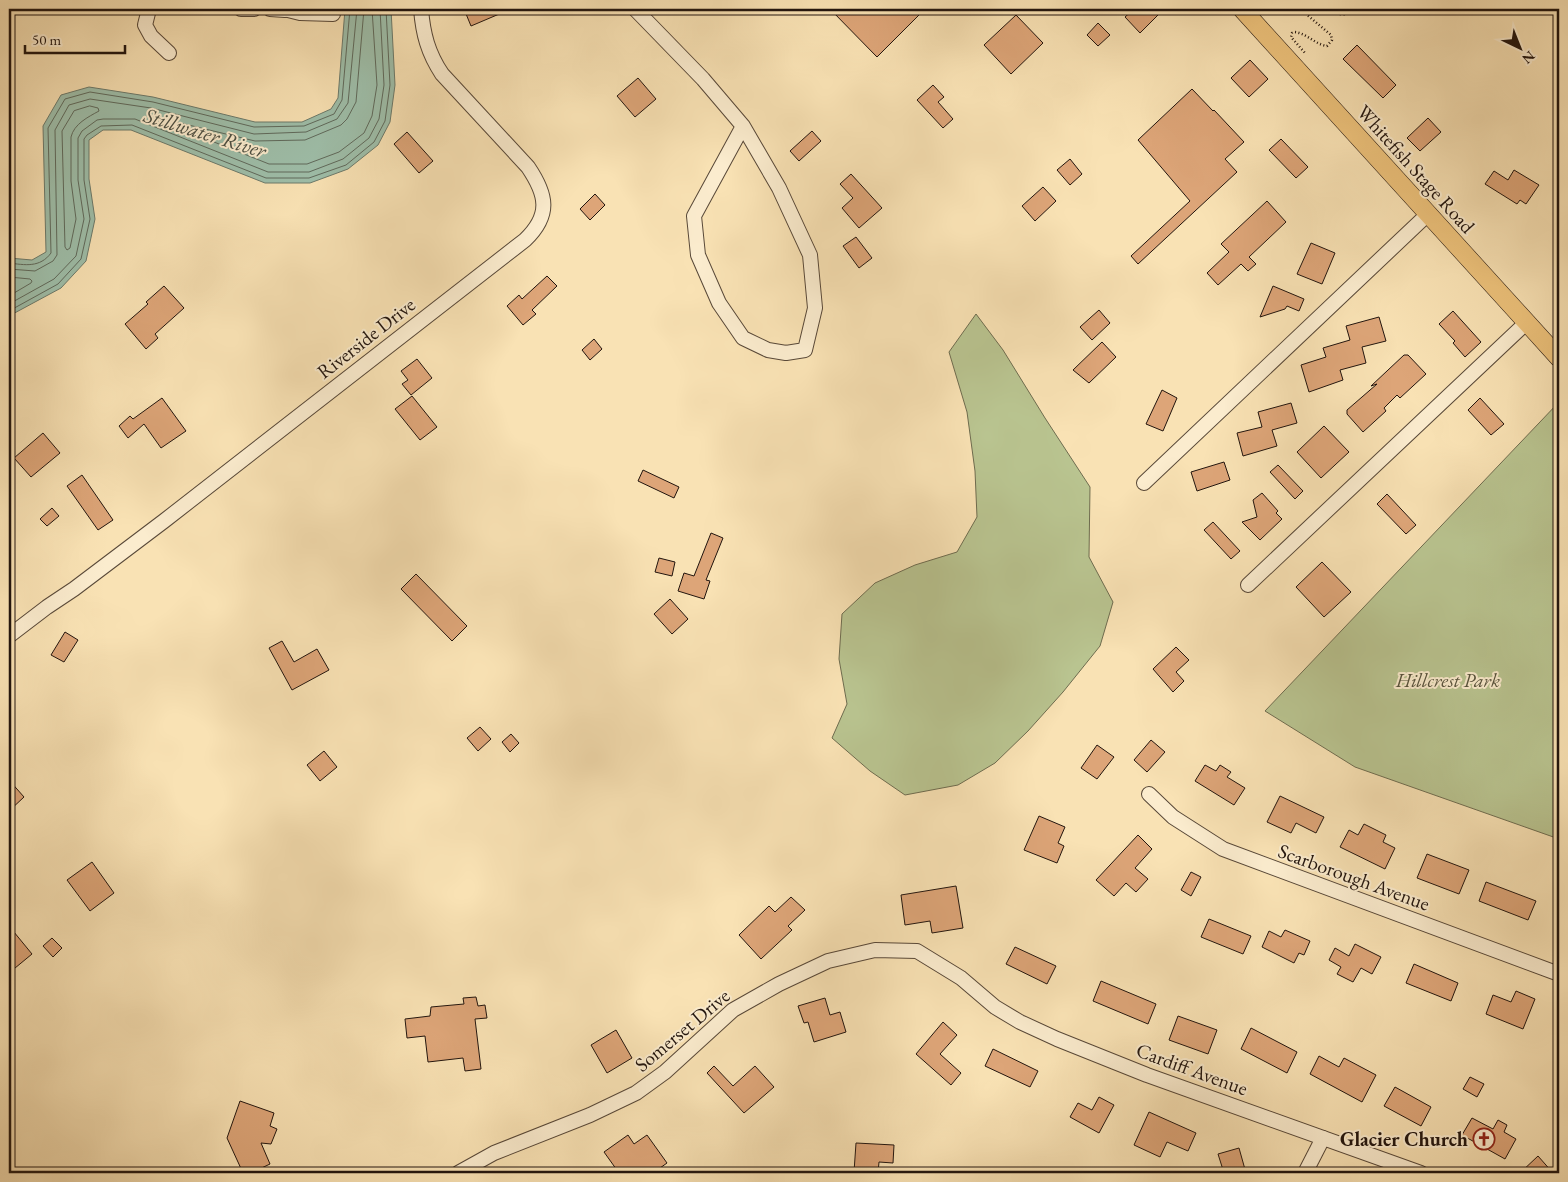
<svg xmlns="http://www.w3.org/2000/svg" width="1568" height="1182" font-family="'EB Garamond',serif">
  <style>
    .green { fill: #b9c490; stroke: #6e6c4f }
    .water { fill: #9ebea9; stroke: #6c7a6b }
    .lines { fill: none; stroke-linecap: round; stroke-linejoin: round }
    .shore { stroke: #606a5c; stroke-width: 1 }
    .building { fill: #dda578; stroke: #22150e }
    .minor-casing { stroke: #584838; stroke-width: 16 }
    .major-casing { stroke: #22150e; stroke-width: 19 }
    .path { stroke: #22150e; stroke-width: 2.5; stroke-dasharray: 1 2.5; stroke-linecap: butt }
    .minor { stroke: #fbecce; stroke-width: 14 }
    .major { stroke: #ecc17a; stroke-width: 18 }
    .labels { text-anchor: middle; stroke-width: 4; stroke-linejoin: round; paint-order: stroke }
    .street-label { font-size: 20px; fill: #22150e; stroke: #fbecce }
    .park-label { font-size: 20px; font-style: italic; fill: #57523c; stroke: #fbecce }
    .poi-label { font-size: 20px; font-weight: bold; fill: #22150e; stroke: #fbecce; text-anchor: end }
    .water-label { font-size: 21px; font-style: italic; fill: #4d5044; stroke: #fbecce }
  </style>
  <rect width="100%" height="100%" fill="#f9e2b4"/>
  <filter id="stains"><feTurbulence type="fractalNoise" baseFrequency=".004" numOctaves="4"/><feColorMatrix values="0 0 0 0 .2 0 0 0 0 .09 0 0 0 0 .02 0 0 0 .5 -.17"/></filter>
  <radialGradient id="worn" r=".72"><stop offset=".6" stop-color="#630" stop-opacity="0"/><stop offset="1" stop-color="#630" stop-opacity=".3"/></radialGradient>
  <g class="green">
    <polygon points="976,314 1003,350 1045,418 1090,487 1089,557 1113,602 1100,646 1063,692 1028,731 995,763 958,785 905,795 870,771 832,738 847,704 839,659 842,614 875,583 915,565 957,552 977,517 975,471 967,412 949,352"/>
    <polygon points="1559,402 1559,839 1355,767 1265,711"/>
  </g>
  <polygon class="water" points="345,9 391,9 395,85 390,122 378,145 348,169 310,183 265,183 131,130 103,130 89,140 89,179 95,219 86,261 61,288 9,316 9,258 32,260 46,252 43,126 61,95 89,87 153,97 255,122 302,122 331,109 338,98"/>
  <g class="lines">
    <g class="shore">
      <polyline points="364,9 356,102 347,119 341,125 305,140 255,141 176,122 174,123 174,126 269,164 307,164 339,152 364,133 372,116 377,85 372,9"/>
      <path d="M90,106L98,108L99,111C88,117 74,124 71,137V181L76,219L70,248L67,250L65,247L62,131L74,111Z"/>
      <path d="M9,263C25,265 40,268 51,253L48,128L65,99L90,92L153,102L254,127L304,126L334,114L342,100L350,9"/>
      <polyline points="9,269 35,271 53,261 57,255 55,130 69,105 90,99 151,108 254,134 306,132 337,119 348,103 357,9"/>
      <polyline points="9,277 30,279 32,281 31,283 9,296"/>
      <polyline points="9,304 54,279 76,256 84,219 78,180 78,138 82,131 97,120 103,119 135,119 268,172 309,172 343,159 369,138 379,119 384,85 380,9"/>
      <polyline points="9,311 58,284 81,259 90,219 84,180 84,139 87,135 101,126 132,125 266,178 309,178 346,165 374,142 385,121 390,85 386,9"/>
    </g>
  </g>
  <g class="building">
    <polygon points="464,9 511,9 471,26"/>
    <polygon points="830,9 925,9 877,57"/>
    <polygon points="1134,9 1164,9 1140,33 1125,17"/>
    <polygon points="1016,15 1043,43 1011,74 984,45"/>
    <polygon points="1098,23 1110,35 1098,46 1087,35"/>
    <polygon points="1357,45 1396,85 1383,98 1343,59"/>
    <polygon points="1250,60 1268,79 1249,97 1231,78"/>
    <polygon points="638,78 656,99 635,117 617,96"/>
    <polygon points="933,85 944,97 938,102 953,119 943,128 917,100"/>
    <polygon points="1192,89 1213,111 1214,110 1244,142 1225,159 1237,172 1138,264 1131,256 1190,201 1138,140"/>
    <polygon points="1428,118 1441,132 1420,151 1407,138"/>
    <polygon points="812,131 821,141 799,161 790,151"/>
    <polygon points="407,132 433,161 419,173 394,144"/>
    <polygon points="1281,139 1308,167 1296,178 1269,150"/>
    <polygon points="1070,159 1082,174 1070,185 1057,170"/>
    <polygon points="1514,170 1539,185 1526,204 1520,200 1517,204 1485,184 1494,171 1508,180"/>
    <polygon points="851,174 882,208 859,228 842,208 853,198 840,184"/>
    <polygon points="1043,187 1056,201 1035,221 1022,206"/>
    <polygon points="595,194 605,205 590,220 580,209"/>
    <polygon points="1267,201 1286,222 1249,257 1256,264 1248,271 1241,264 1218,285 1207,273 1229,252 1221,244"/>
    <polygon points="856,237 872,258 859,268 843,246"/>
    <polygon points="1311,243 1335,253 1322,284 1297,274"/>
    <polygon points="547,276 557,286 532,310 536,314 523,325 507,306 519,295 522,299"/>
    <polygon points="164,286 184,308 155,334 158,338 146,349 125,324 148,304 146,302"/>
    <polygon points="1273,286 1304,299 1299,311 1287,306 1285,309 1260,317"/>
    <polygon points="1099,310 1110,323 1092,340 1080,327"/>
    <polygon points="1453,311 1481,342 1465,357 1453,343 1455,341 1439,324"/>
    <polygon points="1379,317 1386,341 1362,347 1366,363 1340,370 1343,380 1309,392 1301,365 1326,357 1323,348 1350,340 1346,326"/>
    <polygon points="594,339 602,349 590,360 582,350"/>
    <polygon points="1102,342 1116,357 1089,383 1073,370"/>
    <polygon points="1404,355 1408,355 1426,374 1400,398 1397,395 1384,408 1386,411 1363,432 1347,414 1347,410 1377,384 1371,386"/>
    <polygon points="417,359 432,378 411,395 402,384 408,380 401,371"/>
    <polygon points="1162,390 1177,398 1163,431 1146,424"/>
    <polygon points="412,396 437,427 420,440 395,409"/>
    <polygon points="162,398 186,431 161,448 144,424 128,438 119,426 130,416 133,419"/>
    <polygon points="1480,398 1504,424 1491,435 1468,410"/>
    <polygon points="1291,403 1297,423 1272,430 1277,446 1243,456 1237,433 1262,427 1258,412"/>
    <polygon points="1324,426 1349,452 1321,478 1297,452"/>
    <polygon points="43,433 60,453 31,477 14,458"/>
    <polygon points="1224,462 1230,480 1197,491 1191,472"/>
    <polygon points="1278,465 1303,491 1295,499 1270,472"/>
    <polygon points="643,470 679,487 674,498 638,481"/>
    <polygon points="82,475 113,520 98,530 67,486"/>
    <polygon points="1262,493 1278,511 1276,513 1282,519 1260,540 1242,522 1257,517 1253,500"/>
    <polygon points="1387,494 1416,525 1406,534 1377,504"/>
    <polygon points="52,508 59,516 47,526 40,519"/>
    <polygon points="1213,522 1240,551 1231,559 1204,530"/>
    <polygon points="711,533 723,538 706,580 710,581 704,599 678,591 684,573 694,576"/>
    <polygon points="659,558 675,562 672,576 655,572"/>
    <polygon points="1322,562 1351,592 1324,617 1296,587"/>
    <polygon points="416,574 467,626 452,641 401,589"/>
    <polygon points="670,599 688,619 672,634 654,614"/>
    <polygon points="65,632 78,640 64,662 51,655"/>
    <polygon points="282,641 294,662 317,649 329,670 292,690 269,648"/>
    <polygon points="1176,647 1189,660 1176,672 1184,681 1173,692 1153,669"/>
    <polygon points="480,727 491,739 478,751 467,738"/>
    <polygon points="511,734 519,743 510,752 502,742"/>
    <polygon points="1151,740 1165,752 1147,772 1134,760"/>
    <polygon points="1097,745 1114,757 1097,779 1081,768"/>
    <polygon points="324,751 337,767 320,781 307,765"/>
    <polygon points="1205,765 1216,771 1220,765 1231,772 1227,777 1245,788 1234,805 1195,781"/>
    <polygon points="9,780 24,797 9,811"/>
    <polygon points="1280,796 1324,817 1316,833 1296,823 1291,833 1267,822"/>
    <polygon points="1039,816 1065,827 1058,843 1064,846 1057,863 1024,850"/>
    <polygon points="1364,824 1386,835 1383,842 1395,848 1385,869 1340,847 1349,830 1358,835"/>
    <polygon points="1138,835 1152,849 1135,868 1148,879 1136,892 1126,883 1114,896 1096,880"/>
    <polygon points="1427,854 1469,870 1459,894 1417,878"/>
    <polygon points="92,862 114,893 90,911 67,880"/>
    <polygon points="1191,872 1201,877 1191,896 1181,890"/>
    <polygon points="1486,882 1536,901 1528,920 1479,901"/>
    <polygon points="956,886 963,928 932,933 930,921 905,925 901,895"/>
    <polygon points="791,897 805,910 788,926 792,930 761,959 739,935 769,906 775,912"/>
    <polygon points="1209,919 1251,936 1243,954 1201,937"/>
    <polygon points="9,926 32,954 9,973"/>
    <polygon points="1285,930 1310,941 1304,955 1299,953 1294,963 1262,947 1269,931 1281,937"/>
    <polygon points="52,938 62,948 53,957 43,946"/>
    <polygon points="1355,944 1381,957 1372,974 1361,968 1353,982 1337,974 1341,967 1329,960 1335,948 1349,956"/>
    <polygon points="1015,947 1056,966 1047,984 1006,964"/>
    <polygon points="1414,964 1458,983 1451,1001 1406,983"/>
    <polygon points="1101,981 1156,1004 1148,1024 1093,1001"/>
    <polygon points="1516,991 1535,999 1523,1029 1486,1014 1493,995 1511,1002"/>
    <polygon points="476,997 478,1006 485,1005 487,1018 475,1019 481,1069 465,1071 463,1058 428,1062 425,1036 407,1038 405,1019 430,1016 431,1007 464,1004 463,998"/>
    <polygon points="825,998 830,1015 840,1012 846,1032 814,1042 808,1022 804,1023 798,1006"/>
    <polygon points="1178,1016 1217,1030 1208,1054 1169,1040"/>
    <polygon points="943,1022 957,1035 940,1054 961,1073 951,1085 916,1054"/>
    <polygon points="1251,1028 1297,1052 1287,1073 1241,1049"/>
    <polygon points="616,1030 632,1058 607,1073 591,1045"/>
    <polygon points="993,1049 1038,1071 1030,1087 985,1066"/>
    <polygon points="1319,1056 1339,1067 1344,1058 1376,1075 1362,1102 1310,1074"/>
    <polygon points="714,1066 733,1086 755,1066 774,1087 744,1113 707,1073"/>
    <polygon points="1470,1077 1484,1084 1477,1097 1463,1089"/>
    <polygon points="1395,1087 1431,1107 1421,1126 1384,1106"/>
    <polygon points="1099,1097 1114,1105 1099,1133 1070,1117 1078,1103 1092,1110"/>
    <polygon points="240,1101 274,1113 270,1126 277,1129 271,1144 261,1143 270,1164 251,1173 243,1173 227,1138"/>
    <polygon points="1149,1112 1196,1133 1188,1151 1167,1142 1160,1157 1134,1145"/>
    <polygon points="1472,1118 1493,1129 1498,1120 1507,1125 1504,1132 1516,1139 1505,1159 1462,1135"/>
    <polygon points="628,1135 634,1144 647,1135 667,1163 653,1173 619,1173 604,1152"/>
    <polygon points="856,1143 894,1145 893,1163 879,1162 878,1173 854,1172"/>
    <polygon points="1239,1148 1246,1173 1224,1173 1218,1154"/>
    <polygon points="1538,1156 1553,1173 1520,1173"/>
  </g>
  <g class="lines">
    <g class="minor-casing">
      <g id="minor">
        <polyline points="149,9 145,25 151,36 169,53"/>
        <polyline points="241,9 254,9"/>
        <polyline points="270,9 285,10"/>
        <polyline points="284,9 300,13 333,14"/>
        <polyline points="635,9 703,79 743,126 779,188 810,255 815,308 805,350 786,353 768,350 743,338 719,303 698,255 694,216 743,126"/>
        <polyline points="1144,483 1428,214"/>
        <polyline points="1248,585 1527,322"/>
        <path d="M9,636L47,607L74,589L164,521L525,240C551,215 547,195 528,167L442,74C428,53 423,34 421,9"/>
        <polyline points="1149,794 1173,817 1223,849 1559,974"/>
        <polyline points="458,1173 494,1153 590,1115 636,1093 665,1072 733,1010 779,984 828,961 875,950 917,951 961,978 995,1007 1020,1022 1057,1039 1147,1075 1421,1173"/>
        <polyline points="1305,1173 1323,1138"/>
      </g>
    </g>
    <g class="major-casing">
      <polyline id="major" points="1242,9 1559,358"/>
    </g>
    <g class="path">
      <path d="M1300,9L1331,35L1332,40L1327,46C1314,44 1307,33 1294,32L1292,33L1291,37L1305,53"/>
      <polyline points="1331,9 1342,15 1348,13 1347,9"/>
    </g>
    <use href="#minor" class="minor"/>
    <use href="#major" class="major"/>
  </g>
  <defs>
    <g id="church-ring" transform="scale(1.125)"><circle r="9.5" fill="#fbecce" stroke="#8f2418" stroke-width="1.5"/><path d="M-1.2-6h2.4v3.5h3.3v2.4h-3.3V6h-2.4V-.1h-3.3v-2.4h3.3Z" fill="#8f2418"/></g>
  </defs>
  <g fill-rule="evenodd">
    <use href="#church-ring" x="1484" y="1139"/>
  </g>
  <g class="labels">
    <g class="street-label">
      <text transform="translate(1416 169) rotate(48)" y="7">Whitefish Stage Road</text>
      <text transform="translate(366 338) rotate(-38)" y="7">Riverside Drive</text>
      <text transform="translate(1354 877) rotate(20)" y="7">Scarborough Avenue</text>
      <text transform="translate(682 1030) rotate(-40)" y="7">Somerset Drive</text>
      <text transform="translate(1192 1069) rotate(20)" y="7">Cardiff Avenue</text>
    </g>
    <g class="park-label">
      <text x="1448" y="687">Hillcrest Park</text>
    </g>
    <g class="poi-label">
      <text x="1468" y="1146">Glacier Church</text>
    </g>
    <g class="water-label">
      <text transform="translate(205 133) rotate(17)" y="7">Stillwater River</text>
    </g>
  </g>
  <rect width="1568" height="1182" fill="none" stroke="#f9e2b4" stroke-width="30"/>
  <rect x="10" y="10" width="1548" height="1162" fill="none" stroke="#22150e" stroke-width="2.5"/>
  <rect x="15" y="15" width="1538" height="1152" fill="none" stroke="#22150e"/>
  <g transform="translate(1520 48) rotate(137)" stroke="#fbecce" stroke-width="4" paint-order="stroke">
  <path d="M0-4L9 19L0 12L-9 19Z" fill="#22150e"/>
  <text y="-8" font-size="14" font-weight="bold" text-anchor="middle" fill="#22150e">N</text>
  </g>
  <path d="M25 45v8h100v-8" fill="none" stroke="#22150e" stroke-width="2.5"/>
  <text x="32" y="45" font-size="15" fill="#22150e" stroke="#fbecce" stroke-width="4" paint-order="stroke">50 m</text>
  <rect width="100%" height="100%" filter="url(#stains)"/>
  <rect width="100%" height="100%" fill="url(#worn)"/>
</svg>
